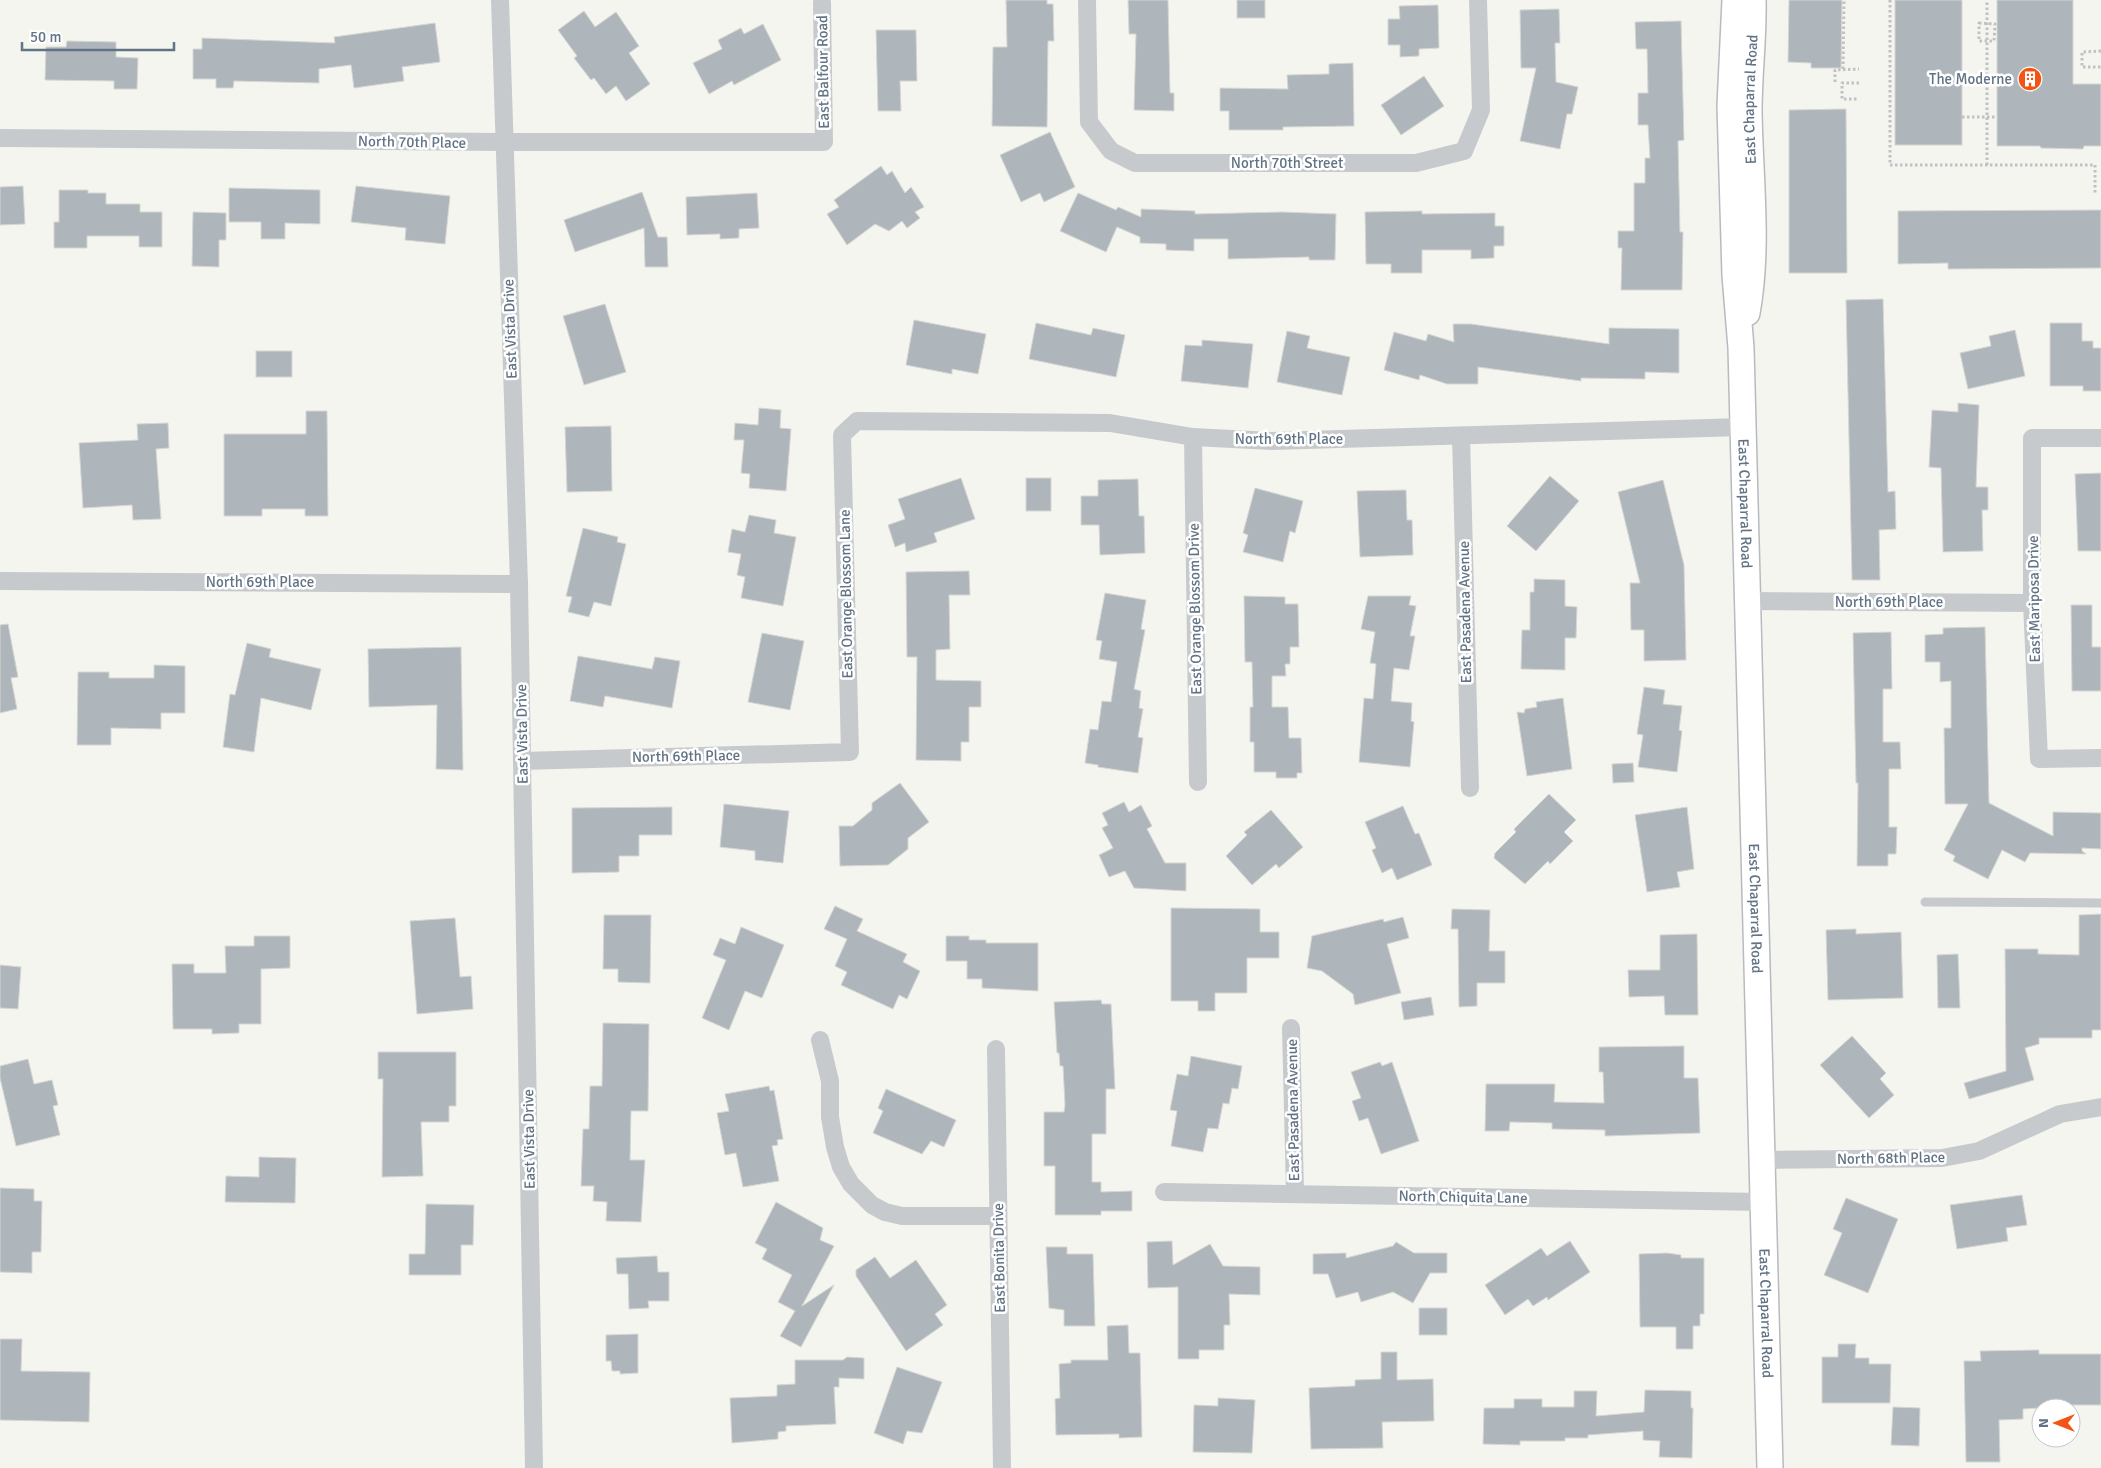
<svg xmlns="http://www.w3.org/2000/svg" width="2101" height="1468" font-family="Signika,sans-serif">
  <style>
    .building { fill: #aeb6bb; stroke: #d6d6d3 }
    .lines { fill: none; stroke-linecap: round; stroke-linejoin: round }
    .secondary-casing { stroke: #b6bbc0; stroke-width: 28 }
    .path { stroke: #c0c1c3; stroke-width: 3; stroke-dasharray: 2.5 2.5; stroke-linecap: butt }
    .lane { stroke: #c7cacd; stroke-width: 9 }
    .street { stroke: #c7cacd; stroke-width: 18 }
    .secondary { stroke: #fff; stroke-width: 25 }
    .labels { text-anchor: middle; stroke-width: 5; stroke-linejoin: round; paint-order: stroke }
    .street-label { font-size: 15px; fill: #617384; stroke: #fff }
    .poi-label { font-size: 15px; fill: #617384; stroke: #fff; text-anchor: end }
  </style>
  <rect width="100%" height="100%" fill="#f5f5f0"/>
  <g class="building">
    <polygon points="1006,0 1047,0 1047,4 1053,4 1054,41 1048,41 1047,127 992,126 993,47 1007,47"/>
    <polygon points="1128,0 1168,0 1170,93 1174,93 1174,111 1134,110 1136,34 1129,34"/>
    <rect x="1237" y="0" width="28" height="18"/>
    <polygon points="1789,0 1842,0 1841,68 1811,68 1811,63 1788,62"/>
    <rect x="1895" y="0" width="67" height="145"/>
    <polygon points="1997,0 2073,0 2073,84 2101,84 2101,146 2084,146 2083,149 2041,148 2040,146 1997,146"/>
    <polygon points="1438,5 1439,48 1419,49 1419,56 1400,57 1400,45 1388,45 1388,19 1400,19 1399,6"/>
    <polygon points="1559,9 1560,43 1555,43 1556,82 1578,87 1572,114 1567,114 1560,149 1520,141 1536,68 1521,68 1520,10"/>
    <polygon points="584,11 595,27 616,12 639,46 629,53 650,84 626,101 616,86 606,94 594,78 591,80 574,58 577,56 558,30"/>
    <polygon points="1681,21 1684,140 1678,141 1680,232 1683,232 1682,290 1621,290 1622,248 1618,248 1618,231 1634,231 1634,183 1645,183 1645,158 1650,158 1648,125 1638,125 1638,93 1648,93 1647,49 1636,49 1635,22"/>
    <polygon points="435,23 440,62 402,67 404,81 354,88 351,65 319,69 319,83 234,81 233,88 216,88 216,79 193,79 193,49 202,49 202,38 335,43 334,37"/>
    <polygon points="763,24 781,60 734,85 732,81 709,94 693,63 722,49 718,40 741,28 744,34"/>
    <polygon points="876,30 916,30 917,81 900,81 901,111 878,111"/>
    <polygon points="67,41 116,42 116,57 138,58 137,89 114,89 114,81 45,80 46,47 66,47"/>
    <polygon points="1353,63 1354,126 1283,127 1283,130 1229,130 1229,111 1220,111 1220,88 1288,89 1287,75 1329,74 1329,64"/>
    <polygon points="1424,76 1444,106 1401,135 1381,105"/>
    <polygon points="1846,109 1847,273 1789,273 1789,110"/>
    <polygon points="1050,132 1075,187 1044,202 1040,193 1021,202 1000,155"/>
    <polygon points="881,166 887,175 892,171 905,193 911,187 924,207 915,212 920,218 907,228 902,221 889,231 875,224 847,245 827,214 839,207 834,200"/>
    <polygon points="23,186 25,224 0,225 0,187"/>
    <polygon points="356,186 450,196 445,244 405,240 406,228 351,222"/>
    <polygon points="229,188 320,190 320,224 285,223 285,239 261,239 261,222 229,222"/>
    <polygon points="59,190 88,190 88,193 106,193 106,204 140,204 140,212 162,212 162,247 139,247 139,236 87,236 87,248 54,248 54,222 59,222"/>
    <polygon points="642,192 658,237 667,237 668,267 645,267 644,228 575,252 564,220"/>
    <polygon points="757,193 759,228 739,229 739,238 720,239 720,234 687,235 686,197"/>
    <polygon points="1078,193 1116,210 1118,207 1141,217 1141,209 1195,211 1195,214 1282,212 1336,214 1335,260 1309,260 1309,257 1228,259 1228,239 1194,239 1194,251 1166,250 1166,244 1140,243 1140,237 1117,227 1106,252 1060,231"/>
    <polygon points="2101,210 2101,268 1948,269 1948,263 1898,264 1898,211"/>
    <polygon points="1422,211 1422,214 1495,213 1495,226 1504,226 1504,246 1494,246 1494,258 1471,259 1471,250 1422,250 1422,273 1391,273 1391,264 1366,264 1365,212"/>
    <polygon points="193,212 226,213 226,240 219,240 219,267 192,266"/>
    <polygon points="1883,299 1888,492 1895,491 1896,529 1879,530 1880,580 1852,580 1846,300"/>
    <polygon points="605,304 626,372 584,385 563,316"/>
    <polygon points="914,320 986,334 978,374 952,369 952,374 906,365"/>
    <polygon points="1036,323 1091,335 1093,328 1125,335 1116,377 1029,359"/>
    <polygon points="2050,323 2082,323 2082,341 2093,341 2093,348 2101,348 2101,391 2083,391 2083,386 2050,386"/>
    <polygon points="1453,324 1471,324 1609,344 1609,328 1679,329 1679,373 1645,372 1645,379 1581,378 1581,381 1478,367 1478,384 1447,384 1420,375 1419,380 1384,370 1394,332 1426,341 1428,334 1454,342"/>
    <polygon points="2015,330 2025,376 1968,389 1960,353 1991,346 1989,336"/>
    <polygon points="1287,331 1310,336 1307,348 1350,357 1342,395 1277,382"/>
    <polygon points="1202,340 1253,344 1248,388 1181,381 1185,345 1202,346"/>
    <rect x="256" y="351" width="36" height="26"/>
    <polygon points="1958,403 1979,405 1976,487 1988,487 1988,510 1982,510 1983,551 1943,552 1941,468 1929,467 1932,410 1958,412"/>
    <polygon points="759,408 781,410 780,428 791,429 786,491 749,488 750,474 741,473 744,440 734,440 735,423 758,425"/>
    <polygon points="306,411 327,411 328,516 305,516 305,509 262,509 262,516 224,516 224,434 306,434"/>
    <polygon points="168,423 169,448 156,449 161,519 133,520 132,505 83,508 79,443 138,440 137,424"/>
    <polygon points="611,426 612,491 567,492 565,427"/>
    <polygon points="2101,473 2101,551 2078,551 2075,474"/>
    <polygon points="1550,476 1579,501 1536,551 1507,526"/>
    <polygon points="961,478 975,519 934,533 937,542 906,552 905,543 895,547 888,525 905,519 898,499"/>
    <rect x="1026" y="478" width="25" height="33"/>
    <polygon points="1138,479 1139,516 1144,516 1145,553 1100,555 1099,525 1081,525 1081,496 1098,496 1098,480"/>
    <polygon points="1663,480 1684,565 1686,660 1644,661 1644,630 1631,630 1630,583 1640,583 1618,492"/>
    <polygon points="1255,488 1303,501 1295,533 1290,531 1283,562 1243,552 1248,535 1243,533"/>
    <polygon points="1406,490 1407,520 1412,520 1413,555 1360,557 1357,491"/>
    <polygon points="749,515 776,520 774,533 796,537 783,606 741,598 745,577 737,575 741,554 728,552 732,529 745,532"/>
    <polygon points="583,528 618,537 617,542 626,544 611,606 594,602 589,617 568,612 572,597 566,596"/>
    <polygon points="969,571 970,595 949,595 950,649 936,650 936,680 981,681 981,707 969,707 969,742 961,742 961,761 916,760 917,657 907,657 906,572"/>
    <polygon points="1534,579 1565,580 1565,606 1577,607 1576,638 1565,638 1565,670 1521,669 1522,630 1530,630 1530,592 1534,592"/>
    <polygon points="1105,593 1146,600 1141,629 1145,630 1134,689 1141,691 1139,708 1143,709 1138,737 1143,738 1138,773 1098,767 1098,765 1085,763 1090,729 1098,730 1102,701 1111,702 1117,662 1099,659 1102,641 1096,640"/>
    <polygon points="1244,596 1285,597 1285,604 1298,604 1299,647 1290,647 1290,664 1285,664 1286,676 1272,676 1272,707 1288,707 1289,738 1301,738 1302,773 1297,773 1297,778 1276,778 1276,772 1254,772 1254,742 1250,742 1250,707 1253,707 1252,662 1245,662"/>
    <polygon points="1368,596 1411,596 1409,605 1416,606 1410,636 1415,636 1409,670 1394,668 1391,701 1412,703 1411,721 1414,722 1410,767 1359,762 1364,698 1373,699 1376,664 1370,663 1375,632 1361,629"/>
    <polygon points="2071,605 2092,605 2092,647 2101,647 2101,691 2072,691"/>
    <polygon points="8,624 18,677 11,678 17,709 0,713 0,625"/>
    <polygon points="1985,627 1989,803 2053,836 2053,812 2101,813 2101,849 2082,848 2082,851 2086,854 2030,853 2025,862 2002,850 1988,879 1953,861 1955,856 1944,850 1968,804 1945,804 1944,728 1951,728 1951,681 1940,682 1940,662 1925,662 1925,635 1943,634 1943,628"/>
    <polygon points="1891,632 1892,689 1883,689 1883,742 1900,742 1901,769 1889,769 1889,827 1897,827 1896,854 1888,854 1888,866 1857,866 1858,783 1856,783 1853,633"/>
    <polygon points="762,633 804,641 790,710 748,702"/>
    <polygon points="247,643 271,649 269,657 321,669 311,710 261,698 254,752 223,747 230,694 235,695"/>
    <polygon points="461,647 463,770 436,769 437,705 369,707 368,649"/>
    <polygon points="578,656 652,669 655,657 680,661 672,708 605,696 603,707 570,701"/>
    <polygon points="154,665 185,666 185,713 161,713 161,729 111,728 111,745 77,745 78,672 109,672 109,678 154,678"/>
    <polygon points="1644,687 1665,690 1663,704 1682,706 1679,730 1682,731 1677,772 1638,767 1643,735 1637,734"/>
    <polygon points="1563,698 1572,769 1527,776 1517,712 1524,713 1525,709 1537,707 1536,702"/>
    <polygon points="1633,763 1634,782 1613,783 1612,764"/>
    <polygon points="900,783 929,822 908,838 908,849 888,865 840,866 839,826 853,826 872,810 872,803"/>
    <polygon points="1549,794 1576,820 1564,832 1573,841 1550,864 1548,861 1525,884 1494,858 1495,853 1516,832 1514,829"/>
    <polygon points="1124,802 1129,812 1141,805 1152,826 1147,829 1165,863 1186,863 1186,891 1134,888 1125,871 1109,877 1099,855 1113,848 1102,828 1108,825 1102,813"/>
    <polygon points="724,804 789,811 783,863 755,860 755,851 720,847"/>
    <polygon points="1403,806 1415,834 1419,833 1432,865 1397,880 1392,868 1382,873 1372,850 1376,848 1365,822"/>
    <polygon points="672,807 672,835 639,835 639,856 619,856 619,872 572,873 572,808"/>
    <polygon points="1687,807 1694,869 1677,872 1680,887 1647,892 1635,815"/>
    <polygon points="1271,810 1303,847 1279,868 1276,864 1252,885 1226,856 1247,835 1244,832"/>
    <polygon points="835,906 863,919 857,931 907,954 903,962 920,971 907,999 899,995 893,1009 841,985 847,972 835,966 847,939 824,929"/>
    <polygon points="1171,908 1260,909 1260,932 1279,932 1279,958 1247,958 1247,993 1215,993 1215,1011 1198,1011 1198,1001 1171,1001"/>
    <polygon points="1452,909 1490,910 1489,951 1505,951 1505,983 1477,983 1477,1006 1459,1007 1458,929 1451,929"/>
    <polygon points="2101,914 2101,1030 2092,1030 2092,1038 2039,1038 2039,1044 2025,1048 2034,1080 1969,1099 1964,1083 2006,1071 2005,949 2038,949 2038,954 2079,955 2079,915"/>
    <polygon points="604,915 651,915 650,983 618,982 618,969 603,969"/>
    <polygon points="1403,917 1409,938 1387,944 1401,993 1355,1005 1353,994 1322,971 1307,968 1312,936 1383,919 1384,922"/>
    <polygon points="455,918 460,977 471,976 473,1009 417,1014 410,921"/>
    <polygon points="741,927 784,945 762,998 745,991 729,1030 702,1018 726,960 713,955 720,938 735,944"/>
    <polygon points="1856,929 1856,934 1901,932 1903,998 1828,1000 1826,930"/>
    <polygon points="1697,934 1698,1015 1665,1015 1664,996 1629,997 1628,970 1660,970 1660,935"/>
    <polygon points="254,936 290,936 290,968 261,969 261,1024 239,1024 239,1033 212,1034 212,1029 173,1029 172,964 194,964 194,973 226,973 225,946 254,946"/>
    <polygon points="946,936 969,936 969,940 986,940 986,943 1038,943 1038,991 982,988 982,979 967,979 967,961 946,961"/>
    <polygon points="1958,954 1960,1008 1938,1008 1937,955"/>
    <polygon points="0,965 21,967 18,1009 0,1008"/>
    <polygon points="1431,997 1434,1015 1404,1020 1401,1002"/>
    <polygon points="1101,1000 1102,1004 1111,1004 1115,1089 1106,1089 1106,1134 1092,1134 1092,1182 1101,1182 1101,1192 1132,1191 1132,1211 1101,1211 1101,1215 1055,1215 1055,1166 1044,1166 1044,1112 1064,1112 1065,1105 1063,1066 1060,1066 1059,1053 1057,1053 1054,1002"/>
    <polygon points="603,1023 649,1024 648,1111 631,1111 630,1160 645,1160 641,1222 606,1221 607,1202 593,1201 594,1186 581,1186 583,1129 589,1129 590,1086 602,1086"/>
    <polygon points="1852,1036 1886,1073 1880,1079 1894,1095 1869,1118 1820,1065"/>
    <polygon points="1684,1046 1684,1078 1698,1078 1700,1133 1605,1136 1605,1130 1552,1129 1552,1123 1510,1122 1509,1131 1485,1131 1486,1084 1555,1084 1554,1102 1604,1103 1603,1072 1599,1072 1599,1047"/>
    <polygon points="378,1052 456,1052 456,1106 449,1106 449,1122 421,1122 423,1176 382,1177 383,1079 378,1079"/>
    <polygon points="1191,1056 1242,1066 1238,1089 1232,1088 1229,1104 1223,1103 1218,1129 1208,1128 1203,1152 1171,1146 1177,1111 1170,1110 1177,1074 1188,1076"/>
    <polygon points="28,1059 34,1084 52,1080 58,1105 53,1106 60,1135 16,1146 0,1078 0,1066"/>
    <polygon points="1380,1062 1382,1066 1392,1062 1419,1141 1381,1154 1368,1118 1359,1121 1352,1101 1361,1098 1351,1072"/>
    <polygon points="769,1086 770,1091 774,1090 783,1139 777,1140 778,1145 772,1146 779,1181 743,1187 736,1153 725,1155 717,1113 729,1111 725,1094"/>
    <polygon points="886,1089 956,1120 944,1147 931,1141 922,1154 873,1133 883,1111 878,1108"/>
    <polygon points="259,1157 296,1158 295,1203 225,1202 226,1176 259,1177"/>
    <polygon points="0,1188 34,1189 34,1201 42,1201 41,1252 32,1252 32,1273 0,1272"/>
    <polygon points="2022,1195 2027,1225 2006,1228 2008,1241 1957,1249 1950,1205"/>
    <polygon points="1846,1198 1898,1219 1868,1293 1824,1275 1842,1233 1833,1229"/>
    <polygon points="776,1202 823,1228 820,1240 834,1246 802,1306 834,1285 801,1347 780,1336 795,1311 778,1302 792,1275 762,1259 767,1249 755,1243"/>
    <polygon points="426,1204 474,1205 473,1245 461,1245 461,1275 409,1275 409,1254 425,1254"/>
    <polygon points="1172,1241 1173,1265 1210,1244 1223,1266 1260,1267 1260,1295 1229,1294 1230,1325 1224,1325 1224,1350 1199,1350 1199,1359 1178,1359 1178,1287 1148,1288 1147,1242"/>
    <polygon points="1570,1241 1590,1272 1548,1300 1547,1297 1533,1306 1528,1299 1505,1315 1485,1285 1541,1248 1547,1256"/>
    <polygon points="1396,1242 1414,1253 1447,1253 1447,1273 1430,1273 1413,1303 1393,1292 1361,1302 1358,1292 1336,1298 1328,1274 1313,1274 1313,1254 1346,1253 1346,1258 1393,1246"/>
    <polygon points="1046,1247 1067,1247 1067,1254 1093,1254 1095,1326 1064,1326 1064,1310 1049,1308"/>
    <polygon points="1667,1253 1681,1255 1681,1258 1704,1258 1704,1314 1700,1314 1700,1326 1693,1326 1693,1349 1676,1349 1676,1327 1640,1327 1639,1254"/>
    <polygon points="657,1256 658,1272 669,1272 669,1301 648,1301 649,1308 629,1309 628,1274 617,1274 616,1258"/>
    <polygon points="875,1257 890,1278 916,1260 947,1305 935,1314 943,1325 906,1351 856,1276 856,1270"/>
    <rect x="1419" y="1308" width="28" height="27"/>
    <polygon points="1128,1325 1129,1353 1140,1353 1142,1437 1119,1438 1119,1434 1056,1435 1055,1399 1060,1398 1059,1364 1071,1363 1071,1360 1108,1360 1107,1326"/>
    <polygon points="638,1334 638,1373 620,1374 620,1371 612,1371 611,1361 606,1361 606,1335"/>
    <polygon points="0,1339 22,1339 21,1371 90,1372 89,1422 0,1420"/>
    <polygon points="1838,1344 1856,1344 1855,1358 1869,1358 1869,1364 1891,1364 1890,1403 1822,1403 1822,1357 1838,1357"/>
    <polygon points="2039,1350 2039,1354 2101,1354 2101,1405 2040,1405 2040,1408 2023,1409 2023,1419 1999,1420 2000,1462 1966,1462 1964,1361 1981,1361 1980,1351"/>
    <polygon points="1381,1352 1397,1352 1397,1380 1433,1379 1434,1421 1382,1422 1383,1448 1311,1449 1309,1388 1355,1386 1355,1380 1381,1379"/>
    <polygon points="847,1357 864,1358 864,1379 839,1378 839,1387 834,1387 836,1424 786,1426 786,1431 778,1432 778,1439 732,1443 730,1398 777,1396 777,1385 795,1384 795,1360 843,1360"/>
    <polygon points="897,1367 942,1382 922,1433 907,1431 903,1444 874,1433"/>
    <polygon points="1645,1390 1691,1391 1691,1408 1693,1408 1692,1458 1659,1457 1660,1441 1643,1440 1643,1431 1588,1435 1588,1438 1565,1438 1565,1441 1520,1441 1520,1445 1483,1444 1484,1408 1514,1408 1514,1399 1542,1399 1542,1407 1574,1407 1574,1391 1597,1391 1596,1416 1644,1412"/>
    <polygon points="1218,1398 1255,1400 1252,1453 1193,1452 1194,1405 1218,1406"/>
    <polygon points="1893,1407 1920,1408 1919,1446 1891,1445"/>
  </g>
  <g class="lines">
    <g class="secondary-casing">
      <g id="secondary">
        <path id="s1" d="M1735,0L1730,106L1735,275L1741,348L1770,1468"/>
        <path id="s2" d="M1747,313C1759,247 1750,178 1749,111C1749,74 1754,37 1753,0"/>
      </g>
    </g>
    <g class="path">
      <polyline points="1890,0 1890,165 2095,165 2095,193"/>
      <polygon points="1979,23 1995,24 1994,41 1979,41"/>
      <polyline points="2101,51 2082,52 2082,67 2101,67"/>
      <polyline points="1843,69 1844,0"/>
      <polyline points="1835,82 1835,70 1859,69"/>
      <polyline points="1859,83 1842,83 1842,99 1859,99"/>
      <polyline points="1962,117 1997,117"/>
      <polyline points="1987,165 1987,0"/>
    </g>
    <polyline class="lane" points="1925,902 2101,903"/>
    <g class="street">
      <polyline points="500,0 519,584 534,1468"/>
      <polyline points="1087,0 1089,122 1111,151 1135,163 1416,163 1464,151 1481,110 1478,0"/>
      <polyline points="0,138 503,142 824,142 822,3"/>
      <polyline points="1461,436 1470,788"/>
      <polyline points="1193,437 1198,782"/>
      <polyline points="2101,438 2032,438 2032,603 2039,759 2101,758"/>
      <polyline points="0,581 519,584"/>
      <polyline points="1746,601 2032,603"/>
      <polyline points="522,761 850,752 842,435 857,421 1110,423 1193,437 1272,441 1742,427"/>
      <polyline points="1291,1028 1295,1192"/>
      <polyline points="820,1040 830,1081 830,1117 835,1147 841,1167 851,1184 872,1205 885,1212 902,1216 998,1216"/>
      <polyline points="996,1049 1002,1468"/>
      <polyline points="1761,1160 1942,1158 1979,1151 2060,1114 2101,1107"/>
      <polyline points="1164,1192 1762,1202"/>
    </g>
    <use href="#secondary" class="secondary"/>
  </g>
  <defs>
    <g id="building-disc" transform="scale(1.25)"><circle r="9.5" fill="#f15415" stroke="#fff"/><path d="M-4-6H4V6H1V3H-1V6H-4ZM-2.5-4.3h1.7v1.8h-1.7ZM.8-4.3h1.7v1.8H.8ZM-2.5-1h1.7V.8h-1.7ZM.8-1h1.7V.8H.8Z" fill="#fff"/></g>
  </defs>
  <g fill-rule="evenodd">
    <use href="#building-disc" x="2030" y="79"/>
  </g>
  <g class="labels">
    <g class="street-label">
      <text transform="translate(823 72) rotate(-91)" y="5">East Balfour Road</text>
      <text dy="5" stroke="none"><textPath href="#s2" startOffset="214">East Chaparral Road</textPath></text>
      <text transform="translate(412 142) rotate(1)" y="5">North 70th Place</text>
      <text x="1287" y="168">North 70th Street</text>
      <text transform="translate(510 329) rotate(-92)" y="5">East Vista Drive</text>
      <text x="1289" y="444">North 69th Place</text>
      <text dy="5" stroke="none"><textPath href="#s1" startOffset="504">East Chaparral Road</textPath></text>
      <text x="260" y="587">North 69th Place</text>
      <text transform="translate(846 594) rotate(-91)" y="5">East Orange Blossom Lane</text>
      <text transform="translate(2034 599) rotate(-91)" y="5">East Mariposa Drive</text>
      <text x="1889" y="607">North 69th Place</text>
      <text transform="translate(1195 609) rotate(-91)" y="5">East Orange Blossom Drive</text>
      <text transform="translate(1465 612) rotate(-91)" y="5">East Pasadena Avenue</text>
      <text transform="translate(522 734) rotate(-91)" y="5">East Vista Drive</text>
      <text transform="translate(686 756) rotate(-1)" y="5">North 69th Place</text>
      <text dy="5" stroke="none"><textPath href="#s1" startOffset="909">East Chaparral Road</textPath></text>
      <text transform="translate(1293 1110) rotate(-91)" y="5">East Pasadena Avenue</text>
      <text transform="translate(529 1139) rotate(-91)" y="5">East Vista Drive</text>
      <text transform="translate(1891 1158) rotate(-1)" y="5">North 68th Place</text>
      <text transform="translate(1463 1197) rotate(1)" y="5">North Chiquita Lane</text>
      <text transform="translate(999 1258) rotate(-91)" y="5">East Bonita Drive</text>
      <text dy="5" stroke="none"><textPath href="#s1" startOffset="1314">East Chaparral Road</textPath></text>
    </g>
    <g class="poi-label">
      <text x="2012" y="84">The Moderne</text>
    </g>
  </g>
  <g transform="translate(2056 1423) rotate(270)"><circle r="24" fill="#ffffff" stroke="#c0c7ce"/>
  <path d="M0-4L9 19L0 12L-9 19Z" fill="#f15415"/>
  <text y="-8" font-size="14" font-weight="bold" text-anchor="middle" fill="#617384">N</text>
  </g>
  <path d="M22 42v8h152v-8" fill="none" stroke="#617384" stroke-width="2.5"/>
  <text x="30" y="42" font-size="15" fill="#617384" stroke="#ffffff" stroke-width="4" paint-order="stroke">50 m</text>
</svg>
